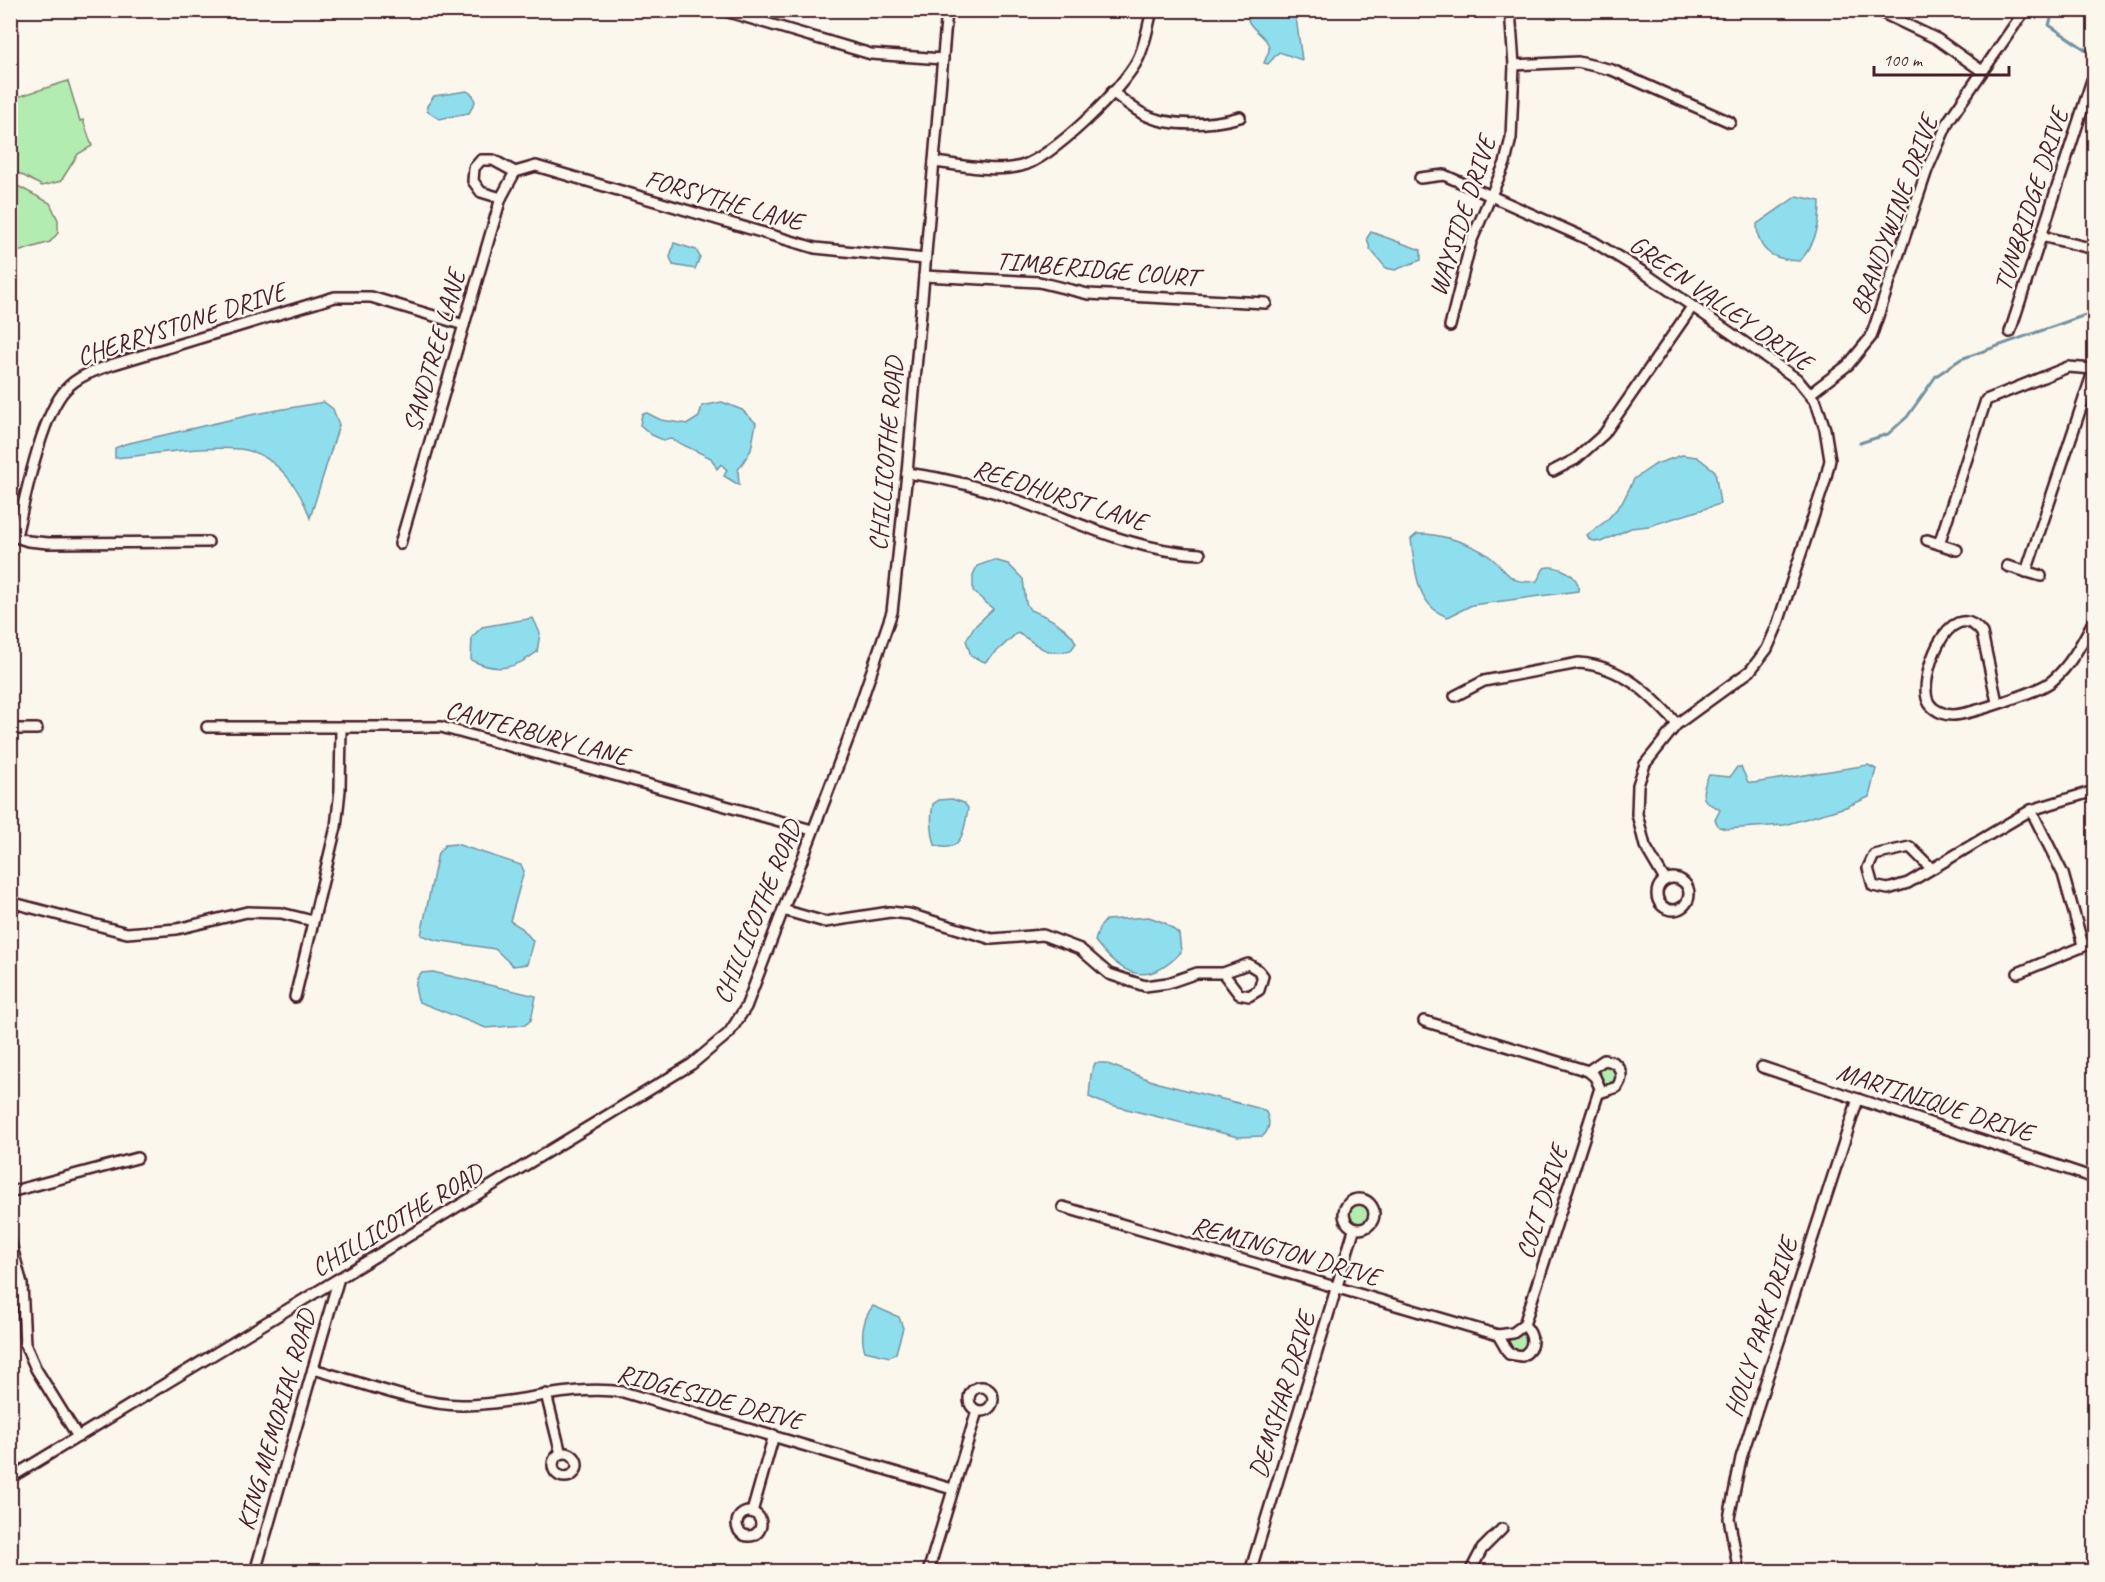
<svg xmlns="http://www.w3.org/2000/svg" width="2105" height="1582" font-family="Caveat,sans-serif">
<rect width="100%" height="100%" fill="#fbf7ec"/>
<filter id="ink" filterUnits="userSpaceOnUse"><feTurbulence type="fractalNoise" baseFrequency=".0167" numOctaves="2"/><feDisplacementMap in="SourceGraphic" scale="12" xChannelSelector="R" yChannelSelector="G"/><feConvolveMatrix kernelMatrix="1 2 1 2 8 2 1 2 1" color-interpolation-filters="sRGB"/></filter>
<g filter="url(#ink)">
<!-- green -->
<g fill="#b3ecb0" stroke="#7e866e" stroke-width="1.5">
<polygon points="68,81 80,121 83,120 92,146 78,154 61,181 42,186 11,169 11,99"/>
<polygon points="10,182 50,203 58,220 58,233 50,242 11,254"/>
<path d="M1604 1065 1614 1068 1616 1082 1608 1087C1603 1085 1597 1075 1597 1069Z"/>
<circle cx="1359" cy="1215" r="11"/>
<polygon points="1522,1333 1526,1333 1529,1341 1524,1351 1511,1350 1507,1344 1509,1340"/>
</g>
<!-- water -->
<g fill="#8fdeee" stroke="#7392a0" stroke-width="1.5">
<path d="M1253 11H1295L1302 60 1279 52 1268 64 1264 63C1265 59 1269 53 1269 49 1270 38 1251 30 1248 20Z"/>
<polygon points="467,91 473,95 475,102 469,113 439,119 427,111 427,106 434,96"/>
<path d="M1797 196 1820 201C1820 225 1816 243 1800 261 1775 260 1757 253 1757 224Z"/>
<polygon points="1371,232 1421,250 1421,260 1395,270 1386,268 1370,249 1367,238"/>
<polygon points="674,243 696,250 700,257 695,269 673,265 670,257"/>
<path d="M324 402 333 409 339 425 310 518C301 490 278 457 246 450 215 444 149 455 115 458V448L125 444 255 414Z"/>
<polygon points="722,402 742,410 756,423 751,450 738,470 739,485 724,476 727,470 721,464 717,469 711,458 671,439 663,440 652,435 640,425 642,414 647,413 661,420 688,424 699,417 702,406"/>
<polygon points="1682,455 1697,457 1715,471 1720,504 1649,526 1631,528 1601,542 1590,540 1587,535 1606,521 1622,503 1634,479 1656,464"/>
<path d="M1417 534C1439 533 1471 543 1489 556 1509 571 1507 585 1537 581L1544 568C1556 563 1582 576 1578 591L1472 605 1448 617C1416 606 1415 569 1411 539Z"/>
<path d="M994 560 1008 564 1023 579 1026 603 1030 610C1045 615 1070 628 1076 643L1071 650C1043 658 1039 643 1017 633L985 662 971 656 966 640 974 627 993 609 973 591V575L977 566Z"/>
<path d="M533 618 540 633 537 652C515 669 497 673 471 660L472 637 482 627Z"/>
<path d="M1868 765 1876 769 1869 797 1846 807 1784 825 1726 829 1719 827 1715 820 1720 810C1716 806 1712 806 1708 803 1699 797 1705 782 1709 775L1730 777 1737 767H1741L1748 782 1753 783Z"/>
<path d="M952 799 964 803 968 808C965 829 962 855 935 845 931 831 930 818 933 804L939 800Z"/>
<polygon points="456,844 521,865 524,871 510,921 522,928 533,941 527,964 513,966 495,949 436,940 421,935 438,853 445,845"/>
<path d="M1149 917 1165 923 1179 934 1181 952C1148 988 1122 976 1095 941L1099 928 1106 920Z"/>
<path d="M433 972 536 996 531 1020 525 1025 486 1028 419 1002C415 992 413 981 421 973Z"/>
<path d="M1095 1063H1105L1158 1083 1258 1108 1266 1112C1270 1120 1270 1129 1263 1136L1238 1137 1103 1103 1089 1097 1091 1074Z"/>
<path d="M873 1306 899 1317 903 1328 896 1353 890 1357 865 1351C860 1337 863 1318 873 1306Z"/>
</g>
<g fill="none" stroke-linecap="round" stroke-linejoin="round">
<!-- stream -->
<g stroke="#7392a0" stroke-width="3">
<polyline points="2054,10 2049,25 2092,54 2094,60"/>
<polyline points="1860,443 1888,434 1907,417 1936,376 1961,359 2094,312"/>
</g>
<!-- minor casing -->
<g stroke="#4a1f2b" stroke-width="14">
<g id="minor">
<polyline points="722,10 871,54 943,59"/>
<polyline points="1876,10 1937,39 1982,71"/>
<polyline points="1514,65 1578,62 1612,70 1730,122"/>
<path d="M1112 92C1122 99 1132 108 1143 114 1170 128 1212 125 1240 117"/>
<path d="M934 162C962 165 994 173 1021 166 1052 158 1124 88 1138 59 1145 45 1148 26 1152 10"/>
<polyline points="515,172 536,166 815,248 925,259"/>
<polyline points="1420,178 1444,175 1594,242 1643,272 1797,379 1816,402 1825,429 1830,460 1825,481 1777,626 1767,649 1750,671 1677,724 1645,764 1638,785 1637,814 1645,846 1665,880"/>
<polyline points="501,198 481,192 473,181 474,168 481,160 493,160 515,172"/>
<polyline points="2041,236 2094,249"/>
<polyline points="924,276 1039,282 1088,294 1266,303"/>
<polyline points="1450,326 1471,242 1505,163 1511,138 1514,65 1510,10"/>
<polyline points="2010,332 2092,80"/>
<polyline points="1811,393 1848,365 1871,337 1927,170 1949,120 2025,10"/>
<polyline points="1553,471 1576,459 1604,434 1692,307"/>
<path d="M907 473C945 478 985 488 1022 502 1081 524 1136 551 1200 554"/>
<polyline points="10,535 28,541 48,543 208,542"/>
<path d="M16 536C25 499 41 415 66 389 79 375 97 370 114 364L335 297H371L464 325"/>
<polyline points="1927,540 1957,550"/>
<polyline points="400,544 501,198 515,172"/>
<polyline points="1939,544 1986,400 2068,367 2094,369"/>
<polyline points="2007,566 2041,576"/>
<polyline points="2026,572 2094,369"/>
<path d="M1455 696 1484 681 1579 663C1622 666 1650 694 1677 724"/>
<path d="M1997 702 1982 633C1949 590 1916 683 1929 703 1933 710 1944 715 1952 715 1969 715 2040 691 2052 681 2071 665 2083 641 2094 620"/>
<polyline points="207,727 441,727 812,830"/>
<polyline points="10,729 37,729"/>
<polyline points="2031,810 2063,874 2083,945"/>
<polyline points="1931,868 1910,847 1874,855 1868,868 1873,886 1888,889 1908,883 2031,810 2094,791"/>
<circle cx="1673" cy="894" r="16"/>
<polyline points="10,902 127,933 177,929 247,912 281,913 313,921"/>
<polyline points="783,910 825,922 890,912 909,914 992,939 1043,935 1080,949 1109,974 1145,986 1168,983 1197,973 1223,973 1248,964 1258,970 1263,976 1259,990 1249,996 1239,994 1223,973"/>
<polyline points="2018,973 2094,942"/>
<polyline points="295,997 336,827 340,790 341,727"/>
<polyline points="1762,1067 2094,1178"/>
<path d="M1588 1071 1604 1060C1619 1061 1626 1074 1617 1087L1599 1093"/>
<polyline points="10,1192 137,1158"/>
<circle cx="1359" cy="1214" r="15"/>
<polyline points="1063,1207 1498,1335 1513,1333 1524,1325 1600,1088 1595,1077 1588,1071 1424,1021"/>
<polyline points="10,1240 22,1284 25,1344 36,1369 78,1437"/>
<path d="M1498 1335 1509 1354 1522 1356C1536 1348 1534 1335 1524 1325"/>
<path d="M313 1369C357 1381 420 1406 464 1405 518 1405 568 1384 623 1392L952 1489"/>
<circle cx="981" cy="1399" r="12"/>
<polyline points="546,1394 561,1454"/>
<circle cx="565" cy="1465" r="12"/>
<polyline points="10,1478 692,1064 729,1033 746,1007 850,734 892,612 907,473 947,10"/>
<circle cx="749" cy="1524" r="12"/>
<polyline points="752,1512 774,1435"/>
<polyline points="255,1572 338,1281"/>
<polyline points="928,1572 977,1411"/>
<polyline points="1250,1572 1354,1230"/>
<polyline points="1470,1572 1482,1549 1502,1529"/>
<polyline points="1739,1572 1729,1518 1741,1458 1858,1099"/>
</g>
</g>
<!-- minor -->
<use href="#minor" stroke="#fbf7ec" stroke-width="9"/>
</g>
</g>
<g text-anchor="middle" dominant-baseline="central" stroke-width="5" stroke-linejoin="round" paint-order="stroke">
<!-- street labels -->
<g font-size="26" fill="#4a1f2b" stroke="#fbf7ec">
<text transform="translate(724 200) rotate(16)">FORSYTHE LANE</text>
<text transform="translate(2031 200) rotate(-72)">TUNBRIDGE DRIVE</text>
<text transform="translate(1894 215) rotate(-70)">BRANDYWINE DRIVE</text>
<text transform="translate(1462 216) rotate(-72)">WAYSIDE DRIVE</text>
<text transform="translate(1097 269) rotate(5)">TIMBERIDGE COURT</text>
<text transform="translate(1721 303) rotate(35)">GREEN VALLEY DRIVE</text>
<text transform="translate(181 324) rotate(-18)">CHERRYSTONE DRIVE</text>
<text transform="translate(434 351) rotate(-74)">SANDTREE LANE</text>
<text transform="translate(886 454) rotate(-85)">CHILLICOTHE ROAD</text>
<text transform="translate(1060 495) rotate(18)">REEDHURST LANE</text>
<text transform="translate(537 733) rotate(15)">CANTERBURY LANE</text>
<text transform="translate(757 912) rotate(-68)">CHILLICOTHE ROAD</text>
<text transform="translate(1935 1102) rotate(18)">MARTINIQUE DRIVE</text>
<text transform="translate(1542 1202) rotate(-72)">COLT DRIVE</text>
<text transform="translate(397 1220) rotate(-31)">CHILLICOTHE ROAD</text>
<text transform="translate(1286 1251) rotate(16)">REMINGTON DRIVE</text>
<text transform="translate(1761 1327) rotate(-72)">HOLLY PARK DRIVE</text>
<text transform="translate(1282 1395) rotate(-73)">DEMSHAR DRIVE</text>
<text transform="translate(710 1397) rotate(15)">RIDGESIDE DRIVE</text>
<text transform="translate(276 1420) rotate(-74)">KING MEMORIAL ROAD</text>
</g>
</g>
<!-- margin -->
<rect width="2105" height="1582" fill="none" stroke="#fbf7ec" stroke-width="36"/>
<rect x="18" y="18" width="2069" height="1546" fill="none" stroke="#4a1f2b" stroke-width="2" filter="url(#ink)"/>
<!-- scale -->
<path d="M1874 66v9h135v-9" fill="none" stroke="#4a1f2b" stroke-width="3"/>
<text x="1883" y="66" font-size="18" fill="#4a1f2b" stroke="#fbf7ec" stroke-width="4.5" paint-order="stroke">100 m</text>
</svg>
